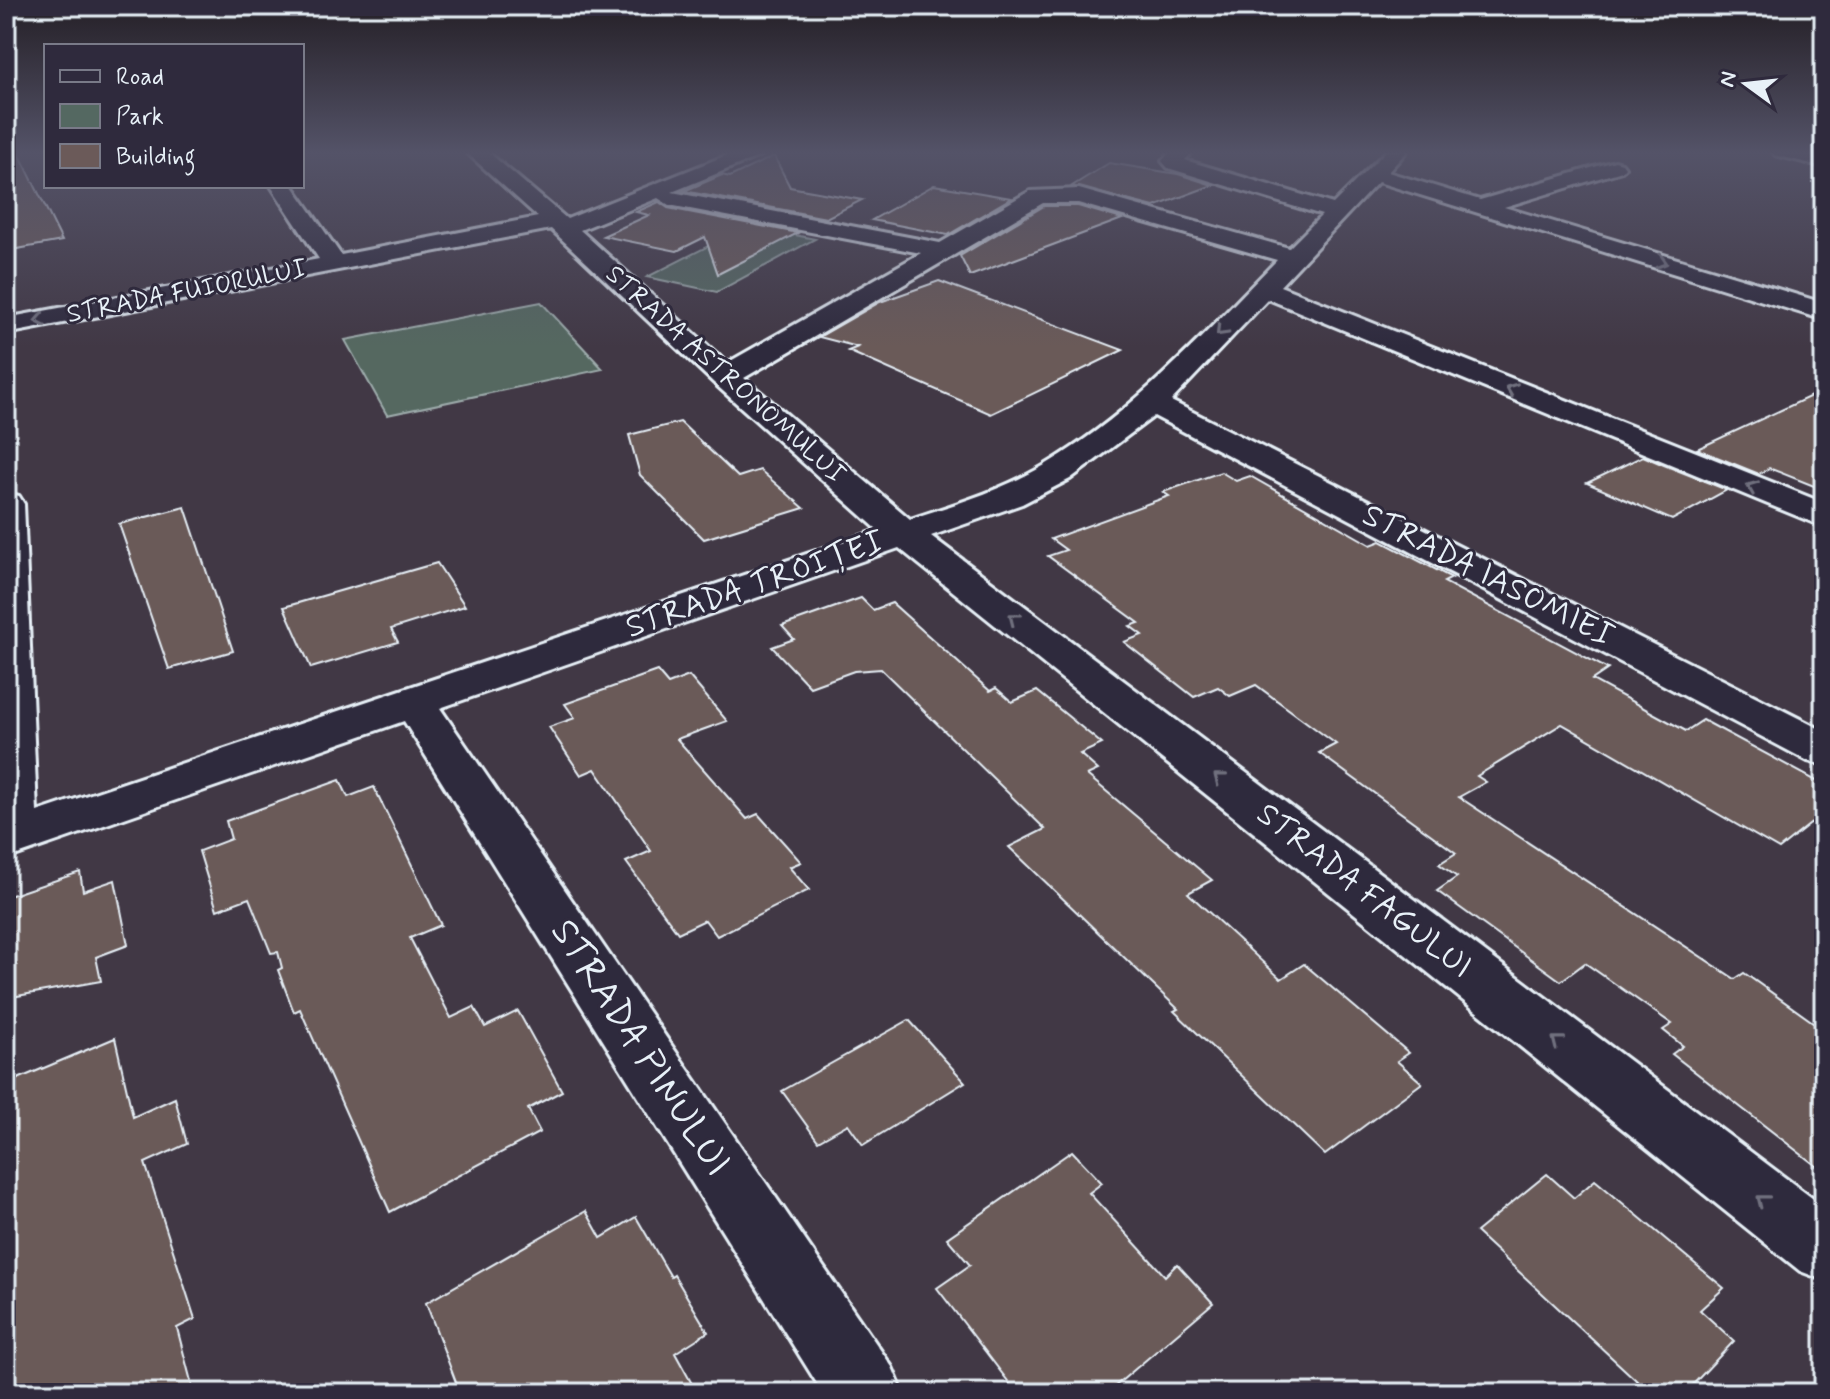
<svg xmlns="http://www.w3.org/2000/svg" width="1830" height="1399" font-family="Mynerve,sans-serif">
<rect width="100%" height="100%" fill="#413845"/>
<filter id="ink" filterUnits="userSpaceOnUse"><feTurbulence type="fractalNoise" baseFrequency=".0125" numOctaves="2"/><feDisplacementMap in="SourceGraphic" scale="16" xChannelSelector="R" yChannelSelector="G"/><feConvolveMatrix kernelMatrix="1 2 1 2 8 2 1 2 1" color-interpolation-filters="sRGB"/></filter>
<g filter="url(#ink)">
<!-- green -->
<g fill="#546861" stroke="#9eacac" stroke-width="2">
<polygon points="748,226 815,239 717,292 647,277"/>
<polygon points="541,302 603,369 387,415 345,340"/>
</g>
<!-- building -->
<g fill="#6b5a59" stroke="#e8f1f8" stroke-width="2">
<polygon points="6,151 18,151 62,241 6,251"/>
<polygon points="774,156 790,187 862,200 826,218 684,191 722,175 730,177"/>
<polygon points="1109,163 1178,174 1213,185 1154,207 1072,186"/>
<polygon points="934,185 1011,198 948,235 872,220"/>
<polygon points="659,202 668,208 798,233 718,274 705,237 677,251 603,236 649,215 636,212"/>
<polygon points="1044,206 1078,206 1122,219 970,276 960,256"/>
<polygon points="939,281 1123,350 991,414 848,351 858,347 819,337 880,302"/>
<polygon points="1824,390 1824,490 1769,468 1759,474 1697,449"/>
<polygon points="680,422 738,477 760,470 804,508 704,539 640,475 629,435"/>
<polygon points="1643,456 1664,465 1727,490 1672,520 1587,483"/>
<polygon points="1221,472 1236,481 1250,476 1371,545 1381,541 1452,578 1444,582 1608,669 1592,680 1686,731 1703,720 1824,785 1824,813 1779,849 1562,724 1477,776 1486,782 1459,797 1735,979 1744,973 1824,1030 1824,1172 1672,1054 1683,1046 1663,1030 1672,1024 1585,963 1561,981 1437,891 1457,877 1439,864 1456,853 1319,753 1336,744 1256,685 1230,696 1218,687 1194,697 1124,642 1142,635 1130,626 1139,623 1048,556 1066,550 1051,539 1169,496 1163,492"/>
<polygon points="185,507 233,651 169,669 119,524"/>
<polygon points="437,563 465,606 391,629 398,642 311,668 284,607"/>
<polygon points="861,598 873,610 892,603 990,691 996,688 1012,702 1037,691 1102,744 1080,754 1098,770 1087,775 1212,880 1188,893 1281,979 1304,964 1409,1053 1397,1061 1422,1083 1325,1155 1174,1011 1178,1009 1009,847 1045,829 881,669 854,671 810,687 772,647 794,639 782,626"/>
<polygon points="657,671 668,684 689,676 727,721 677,739 747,819 758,814 801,862 789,867 809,890 717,936 705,920 678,933 626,862 651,851 595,769 581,775 549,727 575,718 565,704"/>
<polygon points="340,780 348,797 374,787 441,925 410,938 451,1018 474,1007 485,1027 518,1011 562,1091 528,1109 540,1132 390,1212 300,1009 294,1012 278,970 282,968 278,952 271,953 249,898 217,910 199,851 231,839 226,821"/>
<polygon points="80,872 83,891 115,880 128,945 96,957 101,981 6,998 6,897"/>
<polygon points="909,1020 965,1082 863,1145 848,1124 818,1141 782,1091"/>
<polygon points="115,1038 133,1117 175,1098 187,1144 145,1163 195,1319 177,1328 194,1393 6,1393 6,1084"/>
<polygon points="1072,1151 1102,1183 1089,1193 1165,1276 1177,1264 1213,1303 1107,1393 1017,1393 937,1288 970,1265 947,1238"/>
<polygon points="1547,1174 1574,1198 1595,1180 1724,1288 1700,1310 1734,1341 1685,1393 1650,1393 1476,1232"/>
<polygon points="586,1211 601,1238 636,1217 671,1277 674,1275 708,1332 675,1353 697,1393 460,1393 426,1303"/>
</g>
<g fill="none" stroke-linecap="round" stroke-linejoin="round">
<!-- minor casing -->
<g stroke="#e8f1f8" stroke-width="6">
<g id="minor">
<path d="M465 151H487L567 219 737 151H765L762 155 672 192 940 243 1030 191 1079 189 1289 248 1322 215 1168 168 1162 161 1171 151H1193L1185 160 1333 204 1386 151H1407L1388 172 1480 200 1615 161 1622 163 1625 167 1622 171 1504 207 1824 303V320L1378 182 1280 286 1824 503V527L1268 299 1171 401 1824 731V765L1808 761 1154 416 1070 479 1022 504 931 536 1824 1207V1280L1800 1271 899 548 440 708 892 1367 903 1393H823L404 721 6 859V493L19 496 24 504 37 812 878 530 714 383 551 229 6 334V318L319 259 271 186H293L341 255 538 217ZM658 198 669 205 921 253 727 363 580 230ZM1043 203H1078L1277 260C1205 333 1135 412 1045 465 1003 490 956 504 910 519L744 378Z"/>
<polygon points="1772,151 1808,151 1824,155 1824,167 1775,155"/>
</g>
</g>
<!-- minor -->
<use href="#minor" fill="#2f2a3d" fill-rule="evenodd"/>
</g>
<!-- one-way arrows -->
<defs><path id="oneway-chevron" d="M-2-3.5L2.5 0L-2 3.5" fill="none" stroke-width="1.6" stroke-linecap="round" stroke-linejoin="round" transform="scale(2)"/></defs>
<g stroke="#70707e">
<use href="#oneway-chevron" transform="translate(1662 262) rotate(17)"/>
<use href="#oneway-chevron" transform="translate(40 320) rotate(169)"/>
<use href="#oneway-chevron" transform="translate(1221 331) rotate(134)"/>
<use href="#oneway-chevron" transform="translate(1511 389) rotate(-158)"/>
<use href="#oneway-chevron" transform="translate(1752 487) rotate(-158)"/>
<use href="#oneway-chevron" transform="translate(1014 618) rotate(-142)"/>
<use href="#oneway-chevron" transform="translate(1219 778) rotate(-142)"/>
<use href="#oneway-chevron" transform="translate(1557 1041) rotate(-142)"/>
<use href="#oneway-chevron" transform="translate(1762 1200) rotate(-142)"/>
</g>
</g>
<!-- sky -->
<linearGradient id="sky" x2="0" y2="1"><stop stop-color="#241f26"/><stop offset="0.44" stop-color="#545368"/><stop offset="1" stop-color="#545368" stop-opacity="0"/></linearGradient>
<rect width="1830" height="347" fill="url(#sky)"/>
<g text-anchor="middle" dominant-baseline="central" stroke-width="6" stroke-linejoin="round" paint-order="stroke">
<!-- far-street labels -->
<g font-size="26" fill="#e8f1f8" stroke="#2f2a3d">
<text transform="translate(187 292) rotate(-11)">STRADA FUIORULUI</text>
<text transform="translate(725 375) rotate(42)">STRADA ASTRONOMULUI</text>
</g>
<!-- street labels -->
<g font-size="32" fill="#e8f1f8" stroke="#2f2a3d">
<text transform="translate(1488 576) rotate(27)">STRADA IASOMIEI</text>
<text transform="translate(755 585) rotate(-19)">STRADA TROIȚEI</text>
<text transform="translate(1364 891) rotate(38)">STRADA FAGULUI</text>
</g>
<!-- near-street labels -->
<g font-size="38" fill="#e8f1f8" stroke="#2f2a3d">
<text transform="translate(640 1048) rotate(57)">STRADA PINULUI</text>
</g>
</g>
<!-- margin -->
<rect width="1830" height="1399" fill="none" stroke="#2f2a3d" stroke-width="32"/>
<rect x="16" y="16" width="1798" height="1367" fill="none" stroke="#e8f1f8" stroke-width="3" filter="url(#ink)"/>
<!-- legend -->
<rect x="44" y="44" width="260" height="144" fill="#2f2a3d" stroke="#797a88" stroke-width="2"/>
<rect x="60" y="70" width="40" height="12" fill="#2f2a3d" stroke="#797a88" stroke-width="2"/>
<text x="116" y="84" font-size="24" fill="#e8f1f8">Road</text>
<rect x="60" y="104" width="40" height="24" fill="#546861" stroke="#797a88" stroke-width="2"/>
<text x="116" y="124" font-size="24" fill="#e8f1f8">Park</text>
<rect x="60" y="144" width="40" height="24" fill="#6b5a59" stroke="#797a88" stroke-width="2"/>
<text x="116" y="164" font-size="24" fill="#e8f1f8">Building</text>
<!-- north arrow -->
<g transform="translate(1746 84) rotate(285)" stroke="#2f2a3d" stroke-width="6" paint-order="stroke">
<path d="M0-6L14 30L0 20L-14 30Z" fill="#e8f1f8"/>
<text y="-12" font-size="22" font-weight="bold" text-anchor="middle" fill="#e8f1f8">N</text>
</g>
</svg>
